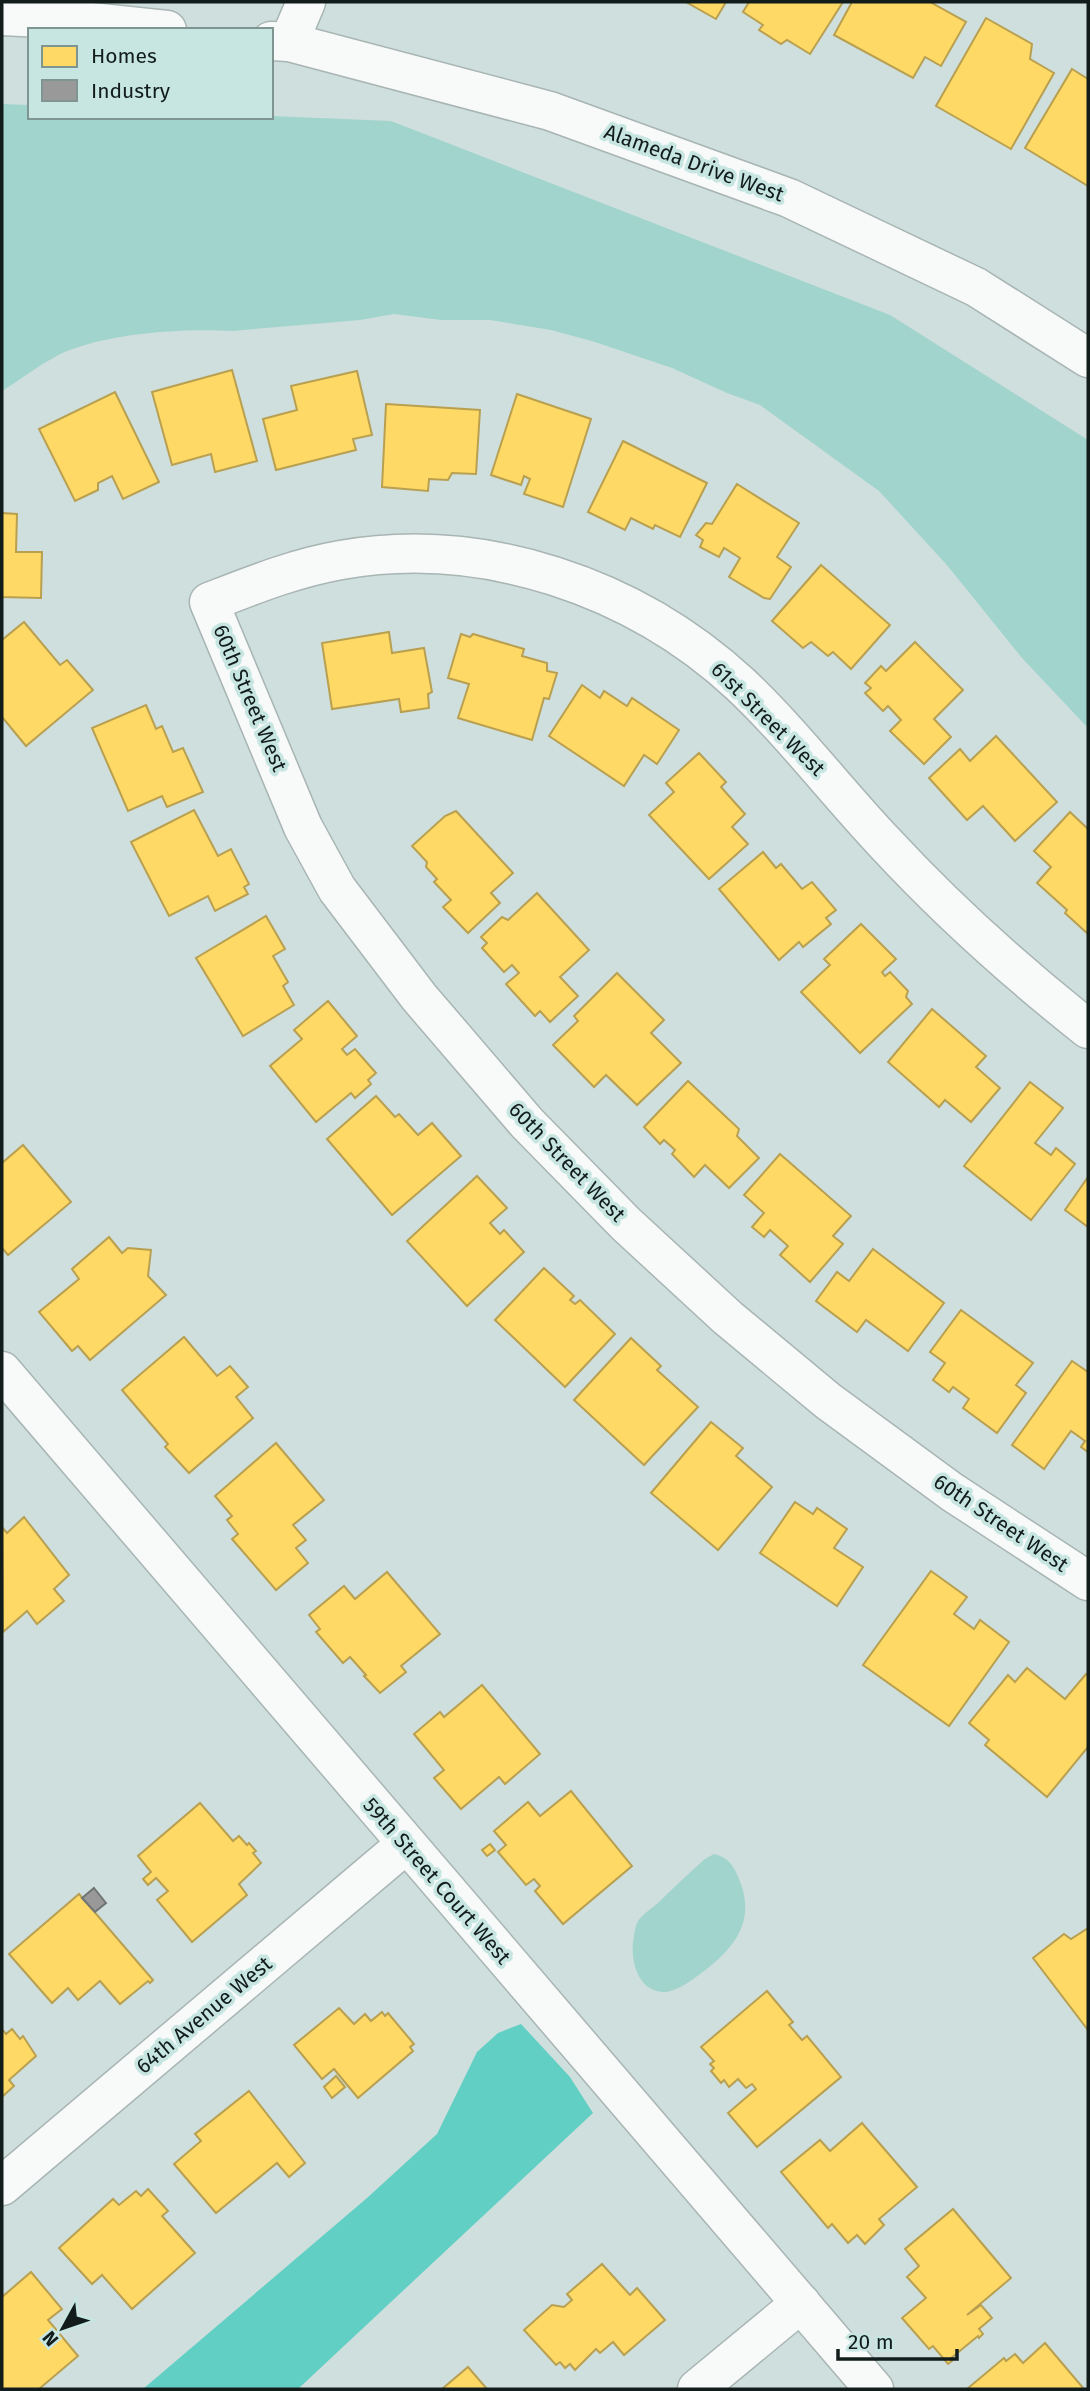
<svg xmlns="http://www.w3.org/2000/svg" width="1090" height="2391" font-family="'Fira Sans',sans-serif">
<rect width="100%" height="100%" fill="#cfdfdd"/>
<!-- green -->
<g fill="#a1d4cd">
<path d="M2 104 30 105V117L271 116 391 121 890 315 1088 440V728L1022 658 946 564 879 491 760 405 727 393 672 368 595 342 551 330 490 320H441L394 314 360 320 232 331C183 328 112 333 67 351 44 361 23 378 2 391Z"/>
<path d="M714 1854C728 1857 734 1866 739 1879 758 1924 731 1952 696 1977 688 1983 673 1993 662 1992 638 1990 631 1962 633 1942 634 1936 635 1926 638 1921 643 1914 652 1908 658 1903 673 1888 689 1873 705 1859Z"/>
</g>
<!-- forest -->
<polygon fill="#62cfc5" points="521,2024 570,2077 593,2113 298,2389 143,2389 367,2198 437,2134 477,2052 498,2033"/>
<!-- homes -->
<g fill="#ffd966" stroke="#b8a050" stroke-width="2">
<polygon points="686,2 726,2 716,19"/>
<polygon points="749,2 843,2 810,54 787,40 781,44 759,30 763,25 743,12"/>
<polygon points="852,2 930,2 966,22 941,66 925,57 913,78 834,35"/>
<polygon points="986,18 1032,44 1030,59 1054,73 1011,149 936,106"/>
<polygon points="1072,69 1088,79 1088,186 1025,148"/>
<polygon points="232,370 257,461 215,472 211,454 172,465 152,392"/>
<polygon points="357,371 372,435 353,439 356,450 276,470 263,419 297,410 291,386"/>
<polygon points="115,392 159,482 123,499 112,476 98,483 98,490 75,501 39,429"/>
<polygon points="517,394 591,419 563,507 524,494 530,479 524,476 521,485 491,475"/>
<polygon points="386,404 480,410 476,474 452,473 448,480 429,479 428,491 382,487"/>
<polygon points="623,441 707,483 680,537 655,525 653,529 631,518 625,530 588,512"/>
<polygon points="737,484 799,523 777,557 791,567 770,599 764,598 729,577 740,558 724,548 719,557 700,547 703,540 696,535 706,523 712,524"/>
<polygon points="2,513 17,514 16,552 42,552 41,598 2,597"/>
<polygon points="821,565 890,625 851,669 833,652 828,656 811,642 803,648 772,621"/>
<polygon points="24,622 60,665 67,660 93,690 26,746 2,717 2,640"/>
<polygon points="389,632 392,653 424,648 432,692 428,694 429,708 401,712 399,699 332,709 322,643"/>
<polygon points="461,634 470,637 473,634 524,649 522,656 547,663 547,671 557,673 549,699 544,698 532,740 458,718 469,684 448,678"/>
<polygon points="915,642 963,690 934,719 951,737 924,764 890,731 901,720 888,706 883,711 865,693 871,688 865,683 881,666 886,671"/>
<polygon points="582,685 600,698 604,691 627,706 632,698 679,730 657,764 644,755 624,786 549,736"/>
<polygon points="146,705 156,729 162,726 173,752 183,748 203,792 167,807 162,796 128,811 92,728"/>
<polygon points="996,736 1057,802 1015,841 983,806 967,820 929,778 960,749 970,761"/>
<polygon points="699,753 726,782 721,787 745,814 732,827 748,844 709,879 649,815 674,792 666,783"/>
<polygon points="194,810 218,856 231,849 249,884 244,887 248,894 215,911 208,896 169,916 131,842"/>
<polygon points="456,811 513,873 491,893 500,903 468,933 443,907 451,900 434,882 437,879 426,867 427,862 412,846 445,816"/>
<polygon points="1070,812 1088,829 1088,934 1065,913 1067,910 1037,883 1051,867 1034,851"/>
<polygon points="763,852 776,868 781,864 802,889 812,882 836,910 826,918 831,924 803,947 799,942 779,960 719,889"/>
<polygon points="537,893 589,950 560,977 578,996 550,1022 540,1011 535,1016 506,984 519,973 512,965 504,972 482,948 487,943 481,937 502,917 508,920"/>
<polygon points="266,916 285,949 273,956 288,982 283,986 294,1005 243,1036 196,958"/>
<polygon points="861,924 896,959 882,972 885,976 890,972 908,991 906,997 912,1004 860,1053 801,992 830,965 824,959"/>
<polygon points="617,973 664,1020 651,1033 681,1063 637,1105 606,1075 594,1087 553,1045 578,1021 574,1016"/>
<polygon points="328,1001 357,1036 342,1049 347,1055 355,1049 376,1073 368,1080 371,1084 355,1098 351,1093 316,1122 270,1066 302,1039 294,1030"/>
<polygon points="932,1009 986,1056 976,1067 1000,1088 971,1122 945,1100 939,1107 888,1062"/>
<polygon points="688,1081 739,1129 737,1136 759,1158 729,1188 705,1165 694,1177 672,1154 675,1150 664,1140 660,1144 644,1127"/>
<polygon points="1030,1082 1063,1108 1035,1143 1051,1155 1056,1148 1075,1164 1031,1220 964,1166"/>
<polygon points="376,1096 395,1117 399,1114 418,1135 432,1123 461,1156 392,1215 327,1139"/>
<polygon points="23,1145 71,1202 8,1255 2,1248 2,1163"/>
<polygon points="780,1154 851,1216 833,1236 843,1244 810,1282 780,1255 788,1246 770,1230 764,1237 752,1227 764,1213 744,1195"/>
<polygon points="477,1176 507,1208 490,1223 500,1234 504,1230 524,1252 467,1306 407,1241"/>
<polygon points="1088,1177 1088,1227 1065,1210"/>
<polygon points="109,1237 122,1253 128,1248 151,1250 148,1276 166,1295 90,1360 78,1346 72,1351 39,1312 79,1279 72,1269"/>
<polygon points="873,1249 944,1303 908,1351 866,1320 857,1332 816,1301 837,1272 849,1281"/>
<polygon points="544,1268 574,1296 570,1300 575,1304 580,1300 615,1334 565,1387 495,1320"/>
<polygon points="961,1310 1033,1363 1016,1385 1026,1393 997,1433 963,1408 969,1399 953,1387 949,1392 933,1380 945,1363 930,1352"/>
<polygon points="184,1337 217,1376 230,1366 248,1387 236,1397 253,1418 189,1473 165,1447 168,1444 122,1390"/>
<polygon points="631,1338 661,1366 657,1370 698,1407 644,1465 574,1400"/>
<polygon points="1072,1361 1088,1372 1088,1452 1081,1447 1085,1441 1071,1431 1044,1469 1012,1445"/>
<polygon points="711,1422 743,1448 736,1456 772,1487 718,1550 651,1493"/>
<polygon points="276,1443 324,1500 293,1525 306,1540 296,1548 308,1563 276,1590 232,1539 238,1534 227,1520 232,1516 215,1496"/>
<polygon points="795,1502 813,1514 817,1508 847,1529 834,1548 863,1567 837,1606 760,1553"/>
<polygon points="24,1517 69,1575 54,1589 64,1601 37,1624 27,1611 3,1632 2,1527 7,1533"/>
<polygon points="931,1571 967,1597 954,1614 974,1629 980,1620 1009,1642 949,1726 863,1665"/>
<polygon points="387,1572 440,1634 401,1666 406,1672 380,1693 364,1676 366,1675 350,1657 343,1663 316,1632 320,1629 309,1615 344,1586 355,1599"/>
<polygon points="1027,1668 1065,1699 1086,1674 1088,1676 1088,1747 1047,1797 985,1745 989,1740 969,1723 1008,1675 1015,1682"/>
<polygon points="482,1685 540,1754 505,1784 499,1777 461,1809 434,1778 444,1770 414,1734 440,1712 444,1717"/>
<polygon points="571,1791 632,1866 563,1924 535,1891 540,1886 534,1879 526,1885 498,1852 506,1845 494,1831 528,1802 540,1816"/>
<polygon points="200,1803 233,1841 239,1836 247,1845 249,1843 256,1851 253,1853 261,1863 239,1884 247,1895 192,1942 157,1900 168,1891 156,1878 148,1885 143,1879 151,1872 138,1856"/>
<polygon points="490,1844 495,1850 487,1856 482,1850"/>
<polygon points="79,1894 153,1980 150,1983 148,1981 120,2004 100,1981 78,2000 68,1988 52,2003 9,1954"/>
<polygon points="1088,1928 1088,2030 1033,1958 1064,1934 1071,1939"/>
<polygon points="767,1991 793,2022 789,2025 802,2040 807,2036 841,2077 757,2147 728,2113 756,2089 752,2084 746,2088 738,2079 729,2087 724,2080 721,2083 711,2071 714,2068 710,2064 714,2061 701,2047"/>
<polygon points="339,2008 354,2024 365,2014 371,2021 382,2012 385,2016 388,2013 414,2044 410,2047 413,2051 358,2098 334,2069 322,2079 294,2045"/>
<polygon points="2,2029 6,2034 12,2029 20,2039 23,2036 36,2056 9,2080 14,2086 2,2097"/>
<polygon points="336,2076 345,2087 332,2098 324,2087"/>
<polygon points="249,2091 305,2163 289,2177 277,2163 216,2213 174,2164 201,2141 195,2134"/>
<polygon points="862,2123 917,2187 879,2219 884,2225 865,2244 857,2235 848,2243 832,2224 828,2228 781,2172 820,2140 830,2151"/>
<polygon points="148,2189 168,2211 162,2216 195,2253 132,2309 102,2275 92,2284 59,2248 113,2199 119,2205 136,2191 141,2196"/>
<polygon points="953,2209 1011,2278 967,2315 981,2305 992,2318 979,2329 983,2334 979,2338 978,2336 950,2359 952,2361 948,2364 933,2346 929,2349 902,2318 926,2298 907,2277 919,2266 905,2249"/>
<polygon points="602,2264 630,2295 637,2288 665,2320 624,2355 613,2342 600,2353 596,2349 575,2370 570,2364 565,2368 560,2362 556,2365 524,2330 552,2305 564,2307 572,2300 567,2294"/>
<polygon points="31,2272 62,2309 48,2320 78,2356 39,2389 2,2389 2,2297"/>
<polygon points="1045,2343 1084,2389 967,2389 1004,2358 1006,2361 1015,2354 1023,2363"/>
<polygon points="468,2367 487,2389 442,2389"/>
</g>
<!-- industry -->
<polygon fill="#999" stroke="#707473" stroke-width="2" points="94,1888 106,1903 95,1912 82,1898"/>
<g fill="none" stroke-linecap="round" stroke-linejoin="round">
<!-- minor casing -->
<g stroke="#a8b5b3" stroke-width="41">
<g id="minor">
<polyline points="2,16 62,19 167,30"/>
<polyline points="271,41 289,42 550,111 789,198 976,287 1088,358"/>
<polyline points="289,42 306,2"/>
<path d="M1088 1029C1016 972 946 909 884 842 835 790 792 733 740 684 635 587 484 535 341 560 295 568 253 585 209 602L303 827 337 889 419 997 527 1123 626 1224 728 1318 828 1401 952 1492 1088 1581"/>
<polyline points="2,1371 874,2389"/>
<polyline points="2,2186 405,1845"/>
<polyline points="697,2389 801,2303"/>
</g>
</g>
<!-- minor -->
<use href="#minor" stroke="#f8fafa" stroke-width="38"/>
</g>
<g text-anchor="middle" dominant-baseline="central" stroke-width="7" stroke-linejoin="round" paint-order="stroke">
<!-- street labels -->
<g font-size="21" fill="#111c1b" stroke="#c8e6e1">
<text transform="translate(694 163) rotate(20)">Alameda Drive West</text>
<text transform="translate(250 698) rotate(67)">60th Street West</text>
<text transform="translate(768 719) rotate(45)">61st Street West</text>
<text transform="translate(567 1162) rotate(46)">60th Street West</text>
<text transform="translate(1001 1523) rotate(34)">60th Street West</text>
<text transform="translate(437 1881) rotate(49)">59th Street Court West</text>
<text transform="translate(204 2015) rotate(-40)">64th Avenue West</text>
</g>
</g>
<!-- border -->
<rect width="1090" height="2391" fill="none" stroke="#111c1b" stroke-width="7"/>
<!-- legend -->
<rect x="28" y="28" width="245" height="91" fill="#c8e6e1" stroke="#7f9592" stroke-width="2"/>
<rect x="42" y="46" width="35" height="21" fill="#ffd966" stroke="#7f9592" stroke-width="2"/>
<text x="91" y="63" font-size="21" fill="#111c1b">Homes</text>
<rect x="42" y="80" width="35" height="21" fill="#999999" stroke="#7f9592" stroke-width="2"/>
<text x="91" y="98" font-size="21" fill="#111c1b">Industry</text>
<!-- north arrow -->
<g transform="translate(63 2328) rotate(230)" stroke="#c8e6e1" stroke-width="5" paint-order="stroke">
<path d="M0-5L12 26L0 18L-12 26Z" fill="#111c1b"/>
<text y="-10" font-size="19" font-weight="bold" text-anchor="middle" fill="#111c1b">N</text>
</g>
<!-- scale -->
<path d="M838 2349v10h119v-10" fill="none" stroke="#111c1b" stroke-width="3.5"/>
<text x="848" y="2349" font-size="21" fill="#111c1b" stroke="#c8e6e1" stroke-width="5" paint-order="stroke">20 m</text>
</svg>
